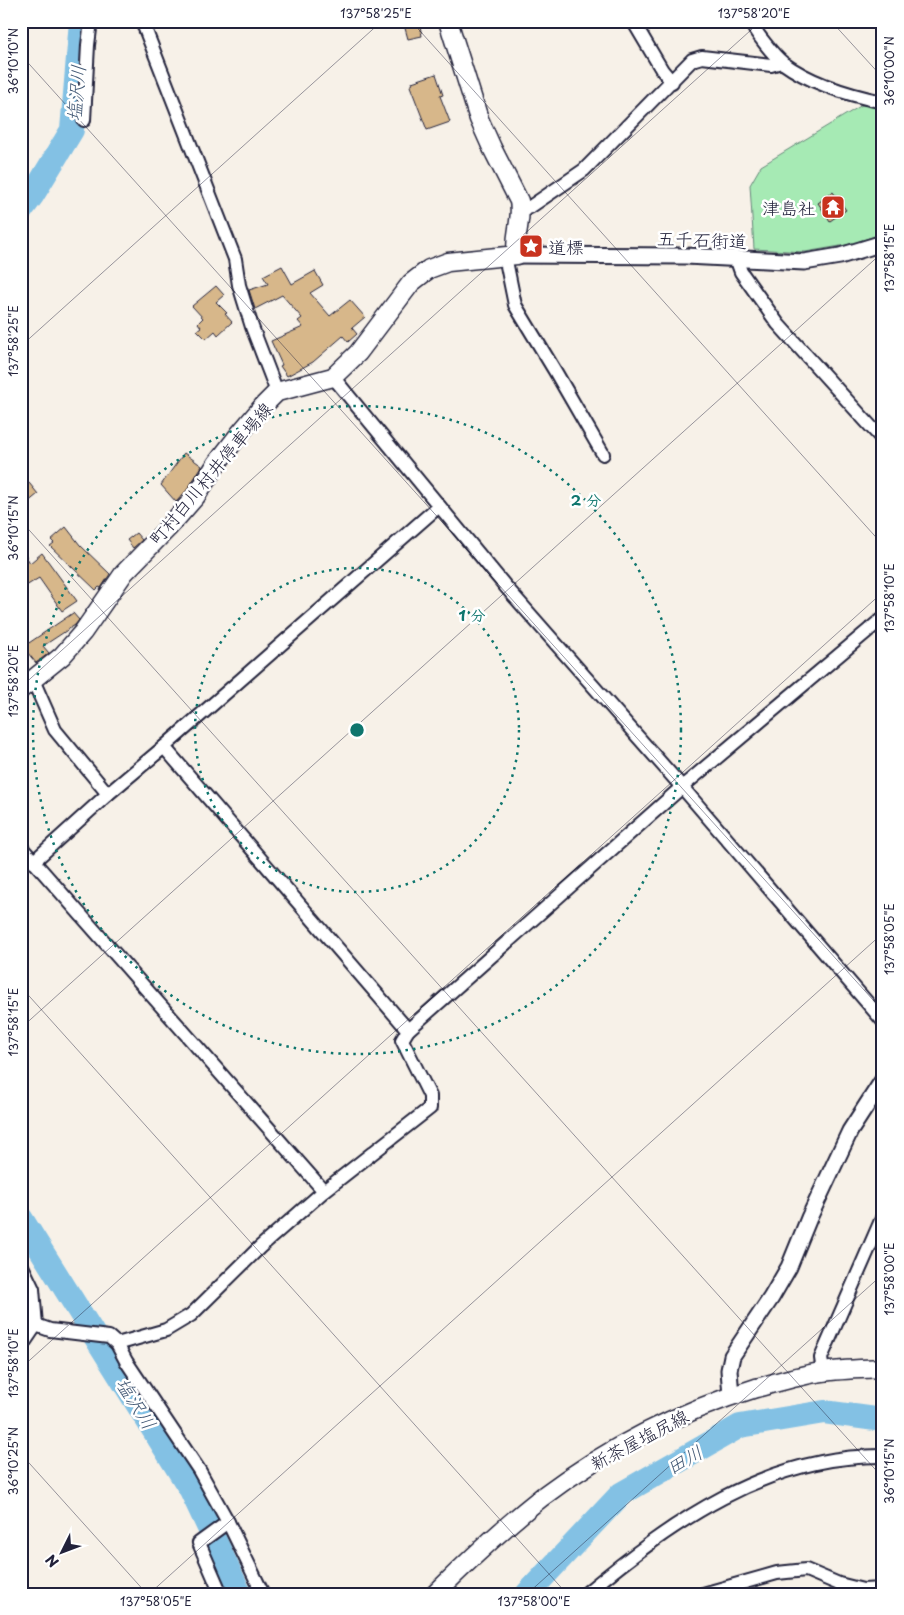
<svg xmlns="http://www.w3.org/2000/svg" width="904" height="1615" font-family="'Playpen Sans','Klee One',sans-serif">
<rect width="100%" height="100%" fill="#f7f1e8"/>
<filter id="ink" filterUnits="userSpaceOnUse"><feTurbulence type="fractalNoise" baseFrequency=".02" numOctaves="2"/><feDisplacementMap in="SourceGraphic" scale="10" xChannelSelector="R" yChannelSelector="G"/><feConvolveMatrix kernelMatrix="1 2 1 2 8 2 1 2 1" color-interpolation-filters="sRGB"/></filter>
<g filter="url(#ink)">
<!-- green -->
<polygon fill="#a6eab4" stroke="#648678" points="862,105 883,107 883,233 852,244 805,252 754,249 750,185 761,166"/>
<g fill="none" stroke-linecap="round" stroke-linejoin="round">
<!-- river -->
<g stroke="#83c1e4" stroke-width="24">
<polyline points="21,211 32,196 72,130 81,21"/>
<polyline points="21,1218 191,1490 240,1594"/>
<polyline points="527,1594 621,1494 740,1426 824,1412 883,1420"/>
</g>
</g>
<!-- building -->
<g fill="#d7b78a" stroke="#22223b">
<polygon points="403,21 419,21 422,36 408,39"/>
<polygon points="436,74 443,95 440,96 450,122 427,130 410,86 413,84 412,82"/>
<polygon points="833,192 846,210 830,221 818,203"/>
<polygon points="282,266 292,284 315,271 323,285 310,293 330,316 350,300 365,317 352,328 357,334 348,342 343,336 313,362 287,376 280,366 282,365 271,341 303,327 298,321 302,318 282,295 255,309 249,290 268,284 263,276"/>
<polygon points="216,286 224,295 216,302 227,313 225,314 232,322 218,335 215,331 206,339 197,330 201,327 198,323 203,318 192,306"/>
<polygon points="184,453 202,466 187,490 176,502 161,485"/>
<polygon points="21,473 38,494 21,508"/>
<polygon points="66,527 80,545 110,574 101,588 99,587 96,590 50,546 54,543 51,540"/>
<polygon points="136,533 142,540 133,548 127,540"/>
<polygon points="21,547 30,563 42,553 77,601 62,611 39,578 21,589"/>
<polygon points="73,613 79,620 75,625 43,646 49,653 36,663 23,647"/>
</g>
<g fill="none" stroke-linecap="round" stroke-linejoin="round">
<!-- minor casing -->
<g stroke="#22223b" stroke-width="16">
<g id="minor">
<polyline points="142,21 235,259 239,285 252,327 277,392"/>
<polyline points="633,21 662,70 672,82"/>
<path d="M750 21C755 32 774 56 783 63 812 84 849 95 883 102"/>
<polyline points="84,120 88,45 91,21"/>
<polyline points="521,210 530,207 584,170 692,60 702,57 771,65 781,62"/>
<polyline points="505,256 515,305 555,371 603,454"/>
<polyline points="736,258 741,272 778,324 883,440"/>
<polyline points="333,377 506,587 682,787 883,1021"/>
<polyline points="33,680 55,730 108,794"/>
<polyline points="164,747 408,1030"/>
<polyline points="21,847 324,1191"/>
<polyline points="33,862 108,794 164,747 439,506"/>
<polyline points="21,1264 33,1289 36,1325 21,1347"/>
<polyline points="36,1325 50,1330 109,1337 117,1344 126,1361 199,1470 228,1522 263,1594"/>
<polyline points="117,1344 166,1330 191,1315 260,1247 324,1191 430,1108 430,1096 402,1040 408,1030 682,787 883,618"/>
<polyline points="823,1372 821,1358 883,1216"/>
<polyline points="221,1594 199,1543 228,1522"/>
<path d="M585 1594C672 1522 766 1455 883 1456"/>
<polyline points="703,1594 777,1573 806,1570 839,1584 863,1590 883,1589"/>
</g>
</g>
<!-- tertiary casing -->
<g stroke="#22223b" stroke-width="19">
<g id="tertiary">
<polyline points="517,255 686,256 804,262 840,256 883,243"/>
<polyline points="731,1396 729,1370 732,1356 771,1298 789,1267 809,1218 850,1131 883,1080"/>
</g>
</g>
<!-- secondary casing -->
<g stroke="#22223b" stroke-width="21">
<g id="secondary">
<path d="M21 689 62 656 83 632 124 573 168 528 196 496 217 463 241 432 263 406 277 392 333 377 358 353 411 283 429 269 448 262 517 255C513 236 523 220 519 201L492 148 479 119 448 21"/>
<path d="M435 1594C469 1560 504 1527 542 1497 607 1448 678 1412 756 1388 778 1382 800 1375 822 1372 842 1369 863 1369 883 1368"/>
</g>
</g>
<!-- minor -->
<use href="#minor" stroke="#fff" stroke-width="12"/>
<!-- tertiary -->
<use href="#tertiary" stroke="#fff" stroke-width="15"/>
<!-- secondary -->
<use href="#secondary" stroke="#fff" stroke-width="18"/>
</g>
</g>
<!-- ticks -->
<path fill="none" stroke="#22223b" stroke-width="1" stroke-opacity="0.45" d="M411 21 883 545M831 21 883 78M21 55 883 1011M21 346 382 21M21 521 883 1478M21 687 761 21M21 987 567 1594M21 1028 883 252M21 1368 883 592M21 1454 147 1594M149 1594 883 933M527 1594 883 1274"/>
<!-- distance rings -->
<g fill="none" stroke="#0f766e" stroke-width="2.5" stroke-dasharray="2.5 5">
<circle cx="357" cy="730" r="162"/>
<circle cx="357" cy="730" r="324"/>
</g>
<!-- icons -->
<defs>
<g id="temple-square" transform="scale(1.25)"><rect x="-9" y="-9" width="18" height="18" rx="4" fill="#c8321e" stroke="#fff"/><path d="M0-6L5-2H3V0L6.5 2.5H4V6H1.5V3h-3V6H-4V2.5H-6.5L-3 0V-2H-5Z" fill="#fff"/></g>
<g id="sight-square" transform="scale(1.25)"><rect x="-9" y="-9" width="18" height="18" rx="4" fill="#c8321e" stroke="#fff"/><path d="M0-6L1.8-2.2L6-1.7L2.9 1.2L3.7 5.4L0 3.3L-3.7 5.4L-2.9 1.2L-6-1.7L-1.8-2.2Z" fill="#fff"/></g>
</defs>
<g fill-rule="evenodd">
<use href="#temple-square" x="833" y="207"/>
<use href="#sight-square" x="531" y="246"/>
</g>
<g text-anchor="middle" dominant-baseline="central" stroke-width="5" stroke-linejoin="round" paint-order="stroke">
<!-- poi labels -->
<g font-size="18" fill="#22223b" stroke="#fff" text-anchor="end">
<text x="816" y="207">津島社</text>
<text x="548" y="246" text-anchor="start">道標</text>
</g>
<!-- street labels -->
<g font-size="18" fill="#22223b" stroke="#fff">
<text transform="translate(702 239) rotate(2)">五千石街道</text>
<text transform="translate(210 473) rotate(-50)">町村白川村井停車場線</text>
<text transform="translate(639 1439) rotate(-28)">新茶屋塩尻線</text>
</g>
<!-- water labels -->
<g font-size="19" font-style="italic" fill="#445a76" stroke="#fff">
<text transform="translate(75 93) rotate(-85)">塩沢川</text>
<text transform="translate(137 1403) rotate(58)">塩沢川</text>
<text transform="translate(684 1459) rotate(-30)">田川</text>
</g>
</g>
<circle cx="357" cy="730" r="8" fill="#0f766e" stroke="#fff" stroke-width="2.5"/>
<g font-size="15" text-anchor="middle" font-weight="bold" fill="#0f766e" stroke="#fff" stroke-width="5" stroke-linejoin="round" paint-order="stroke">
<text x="586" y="506">2 分</text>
<text x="472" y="621">1 分</text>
</g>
<!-- margin -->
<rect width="904" height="1615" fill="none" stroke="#fff" stroke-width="55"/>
<!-- north arrow -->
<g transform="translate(62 1552) rotate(228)" stroke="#ffffff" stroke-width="4" paint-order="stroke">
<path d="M0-4L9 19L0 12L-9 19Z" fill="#22223b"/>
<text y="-8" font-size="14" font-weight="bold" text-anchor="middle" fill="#22223b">N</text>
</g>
<rect x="28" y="28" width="848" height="1560" fill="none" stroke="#22223b" stroke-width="2"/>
<g font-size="12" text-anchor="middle" fill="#22223b">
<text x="376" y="18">137°58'25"E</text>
<text x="754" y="18">137°58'20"E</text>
<text transform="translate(14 61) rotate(-90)" y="4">36°10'10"N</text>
<text transform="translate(890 71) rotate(-90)" y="4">36°10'00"N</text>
<text transform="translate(890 258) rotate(-90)" y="4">137°58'15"E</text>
<text transform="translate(14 341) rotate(-90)" y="4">137°58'25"E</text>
<text transform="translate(14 528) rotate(-90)" y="4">36°10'15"N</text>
<text transform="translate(890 598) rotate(-90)" y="4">137°58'10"E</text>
<text transform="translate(14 681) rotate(-90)" y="4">137°58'20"E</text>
<text transform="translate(890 939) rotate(-90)" y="4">137°58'05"E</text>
<text transform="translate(14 1022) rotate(-90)" y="4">137°58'15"E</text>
<text transform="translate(890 1279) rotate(-90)" y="4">137°58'00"E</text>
<text transform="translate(14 1363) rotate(-90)" y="4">137°58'10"E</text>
<text transform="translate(14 1461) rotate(-90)" y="4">36°10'25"N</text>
<text transform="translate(890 1471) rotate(-90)" y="4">36°10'15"N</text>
<text x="156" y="1606">137°58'05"E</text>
<text x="534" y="1606">137°58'00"E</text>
</g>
</svg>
